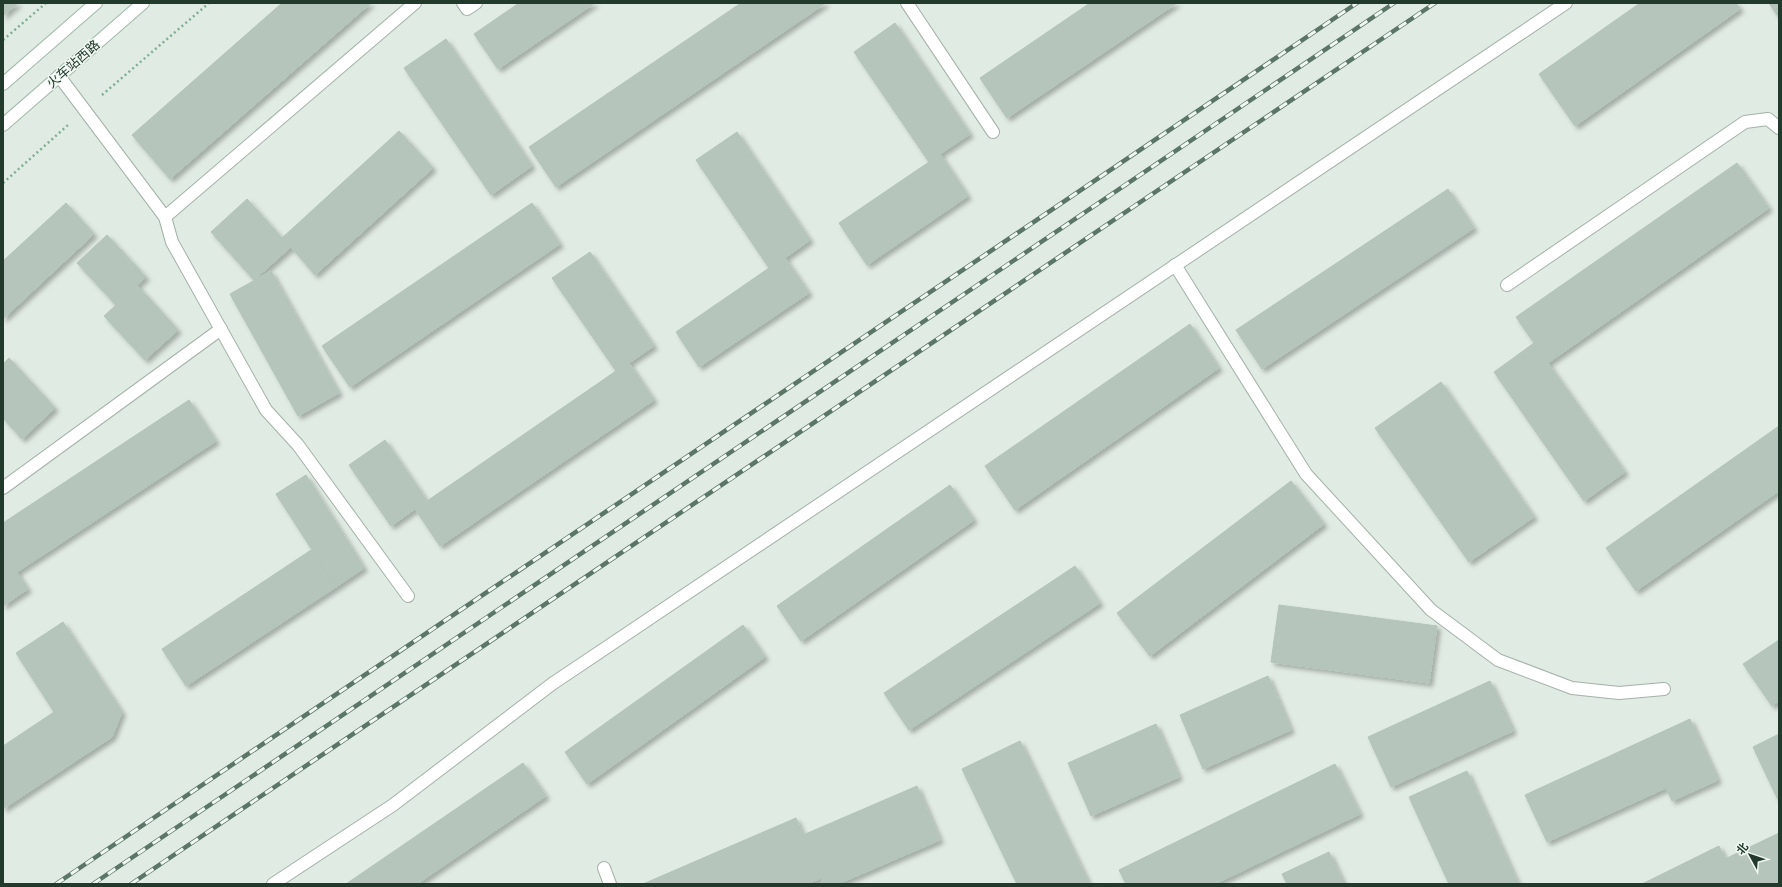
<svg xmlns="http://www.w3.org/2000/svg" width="1782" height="887" font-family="'IBM Plex Sans','Noto Sans SC',sans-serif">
<defs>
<filter id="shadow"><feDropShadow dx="3.5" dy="3.5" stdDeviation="2" flood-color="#0004"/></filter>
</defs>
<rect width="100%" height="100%" fill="#e0ebe3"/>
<!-- building -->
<g fill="#b5c5bb" stroke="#b2c4b8" filter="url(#shadow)">
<polygon points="3,3 18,3 3,16"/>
<polygon points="282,3 371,3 170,179 132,135"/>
<polygon points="519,3 595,3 498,69 474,34"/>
<polygon points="741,3 826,3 556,187 529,147"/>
<polygon points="1090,3 1177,3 1007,118 980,78"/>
<polygon points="1640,3 1736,3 1740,9 1575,126 1539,74"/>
<polygon points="1769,3 1779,3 1779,18"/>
<polygon points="895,23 970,134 940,154 968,196 867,265 839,223 929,162 854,52"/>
<polygon points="446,39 532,166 491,195 404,68"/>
<polygon points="399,131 433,168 315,275 291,247 254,280 211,232 247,199 282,238"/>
<polygon points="737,132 810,240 785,258 809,293 699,367 676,332 769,268 696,160"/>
<polygon points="1737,163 1769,208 1548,363 1625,472 1584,501 1494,372 1534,343 1516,317"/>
<polygon points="1448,189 1474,228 1262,369 1236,330"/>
<polygon points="66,203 94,234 3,319 3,261"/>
<polygon points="532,203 560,244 350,387 322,346"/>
<polygon points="107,235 146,277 137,285 178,330 145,360 104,316 116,305 77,263"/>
<polygon points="590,252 654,346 629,363 654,400 440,546 415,509 391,526 349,465 385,440 427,501 616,371 552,278"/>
<polygon points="271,271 339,393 298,416 230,294"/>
<polygon points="1190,324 1219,368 1015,510 985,466"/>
<polygon points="9,358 55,408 22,439 3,418 3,364"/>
<polygon points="1441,382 1534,517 1469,562 1375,428"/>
<polygon points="189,400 216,441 17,572 3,551 3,523"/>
<polygon points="1779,426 1779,491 1636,591 1606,548"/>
<polygon points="306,475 364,568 336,587 276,494"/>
<polygon points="1291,481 1324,524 1150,656 1117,613"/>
<polygon points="950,485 974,520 801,641 777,606"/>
<polygon points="311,550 336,587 186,686 162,649"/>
<polygon points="3,551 28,589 3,606"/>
<polygon points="1075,566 1100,603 909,730 884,693"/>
<polygon points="1279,605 1437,626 1429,683 1271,662"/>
<polygon points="63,622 122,712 112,737 3,809 3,746 54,712 16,653"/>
<polygon points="743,625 765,657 587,784 565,752"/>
<polygon points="1779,640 1779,701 1772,706 1743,664"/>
<polygon points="1268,676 1291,730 1203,769 1180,715"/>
<polygon points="1490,681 1513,731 1391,787 1368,737"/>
<polygon points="1690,719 1718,780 1672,801 1666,788 1547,842 1525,795"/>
<polygon points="1156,724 1179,777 1091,816 1068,763"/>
<polygon points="1779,734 1779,802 1753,747"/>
<polygon points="1020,741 1089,884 1017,884 962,769"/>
<polygon points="523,763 546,796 417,884 346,884"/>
<polygon points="1335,764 1360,814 1215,884 1126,884 1119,870"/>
<polygon points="1467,771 1518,884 1449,884 1409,797"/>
<polygon points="917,786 940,840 838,884 824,884 821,878 808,884 643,884 796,818 803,835"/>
<polygon points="1779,833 1779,884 1642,884 1719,846 1725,859"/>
<polygon points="1329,852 1344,884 1287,884 1282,874"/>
</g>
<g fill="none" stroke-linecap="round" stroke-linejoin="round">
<!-- lane casing -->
<g stroke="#a3b2a8" stroke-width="14">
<g id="lane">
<polyline points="907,3 993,132"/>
<polyline points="1175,265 1306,474 1431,610 1498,660 1572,688 1619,693 1664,689"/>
<polyline points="3,488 221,329"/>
<polyline points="604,868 610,884"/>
</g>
</g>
<!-- street casing -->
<g stroke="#a3b2a8" stroke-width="14">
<g id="street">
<polyline points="463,3 467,9 476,3"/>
<polyline points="59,76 165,217 172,242 266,410 298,445 408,596"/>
<polyline points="165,217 415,3"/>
<polyline points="1507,285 1745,122 1768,119 1779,128"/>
<polyline points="273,884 393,805 552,684 1566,3"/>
</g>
</g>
<!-- secondary casing -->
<g stroke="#a1b9aa" stroke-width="14">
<g id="secondary">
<polyline points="3,84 96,3"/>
<polyline points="3,125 143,3"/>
</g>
</g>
<!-- path -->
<g stroke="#80ae93" stroke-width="2.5" stroke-dasharray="2 3" stroke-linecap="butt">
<polyline points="3,40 46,3"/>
<polyline points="102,95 209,3"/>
<polyline points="3,183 68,125"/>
</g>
<!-- lane -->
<use href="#lane" stroke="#fff" stroke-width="12"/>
<!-- street -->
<use href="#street" stroke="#fff" stroke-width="12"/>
<!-- secondary -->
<use href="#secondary" stroke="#fff" stroke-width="12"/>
<!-- rail casing -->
<g stroke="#5b7667" stroke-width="4.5">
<g id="rail">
<polyline points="56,884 1357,3"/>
<polyline points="93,884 1394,3"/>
<polyline points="131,884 1435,3"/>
</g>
</g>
<!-- rail -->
<use href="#rail" stroke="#f0f7f2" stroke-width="3" stroke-dasharray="9" stroke-linecap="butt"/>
</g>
<g text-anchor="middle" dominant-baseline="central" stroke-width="3" stroke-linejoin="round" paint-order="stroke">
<!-- street labels -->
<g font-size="13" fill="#213a2c" stroke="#f0f7f2">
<text transform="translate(73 64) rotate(-41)">火车站西路</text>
</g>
</g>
<!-- border -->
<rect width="1782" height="887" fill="none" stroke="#213a2c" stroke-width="8"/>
<!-- north arrow -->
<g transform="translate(1750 855) rotate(310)" stroke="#f0f7f2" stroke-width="3" paint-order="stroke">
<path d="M0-3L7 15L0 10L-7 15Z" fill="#213a2c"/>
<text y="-6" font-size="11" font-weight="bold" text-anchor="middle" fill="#213a2c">北</text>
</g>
</svg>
